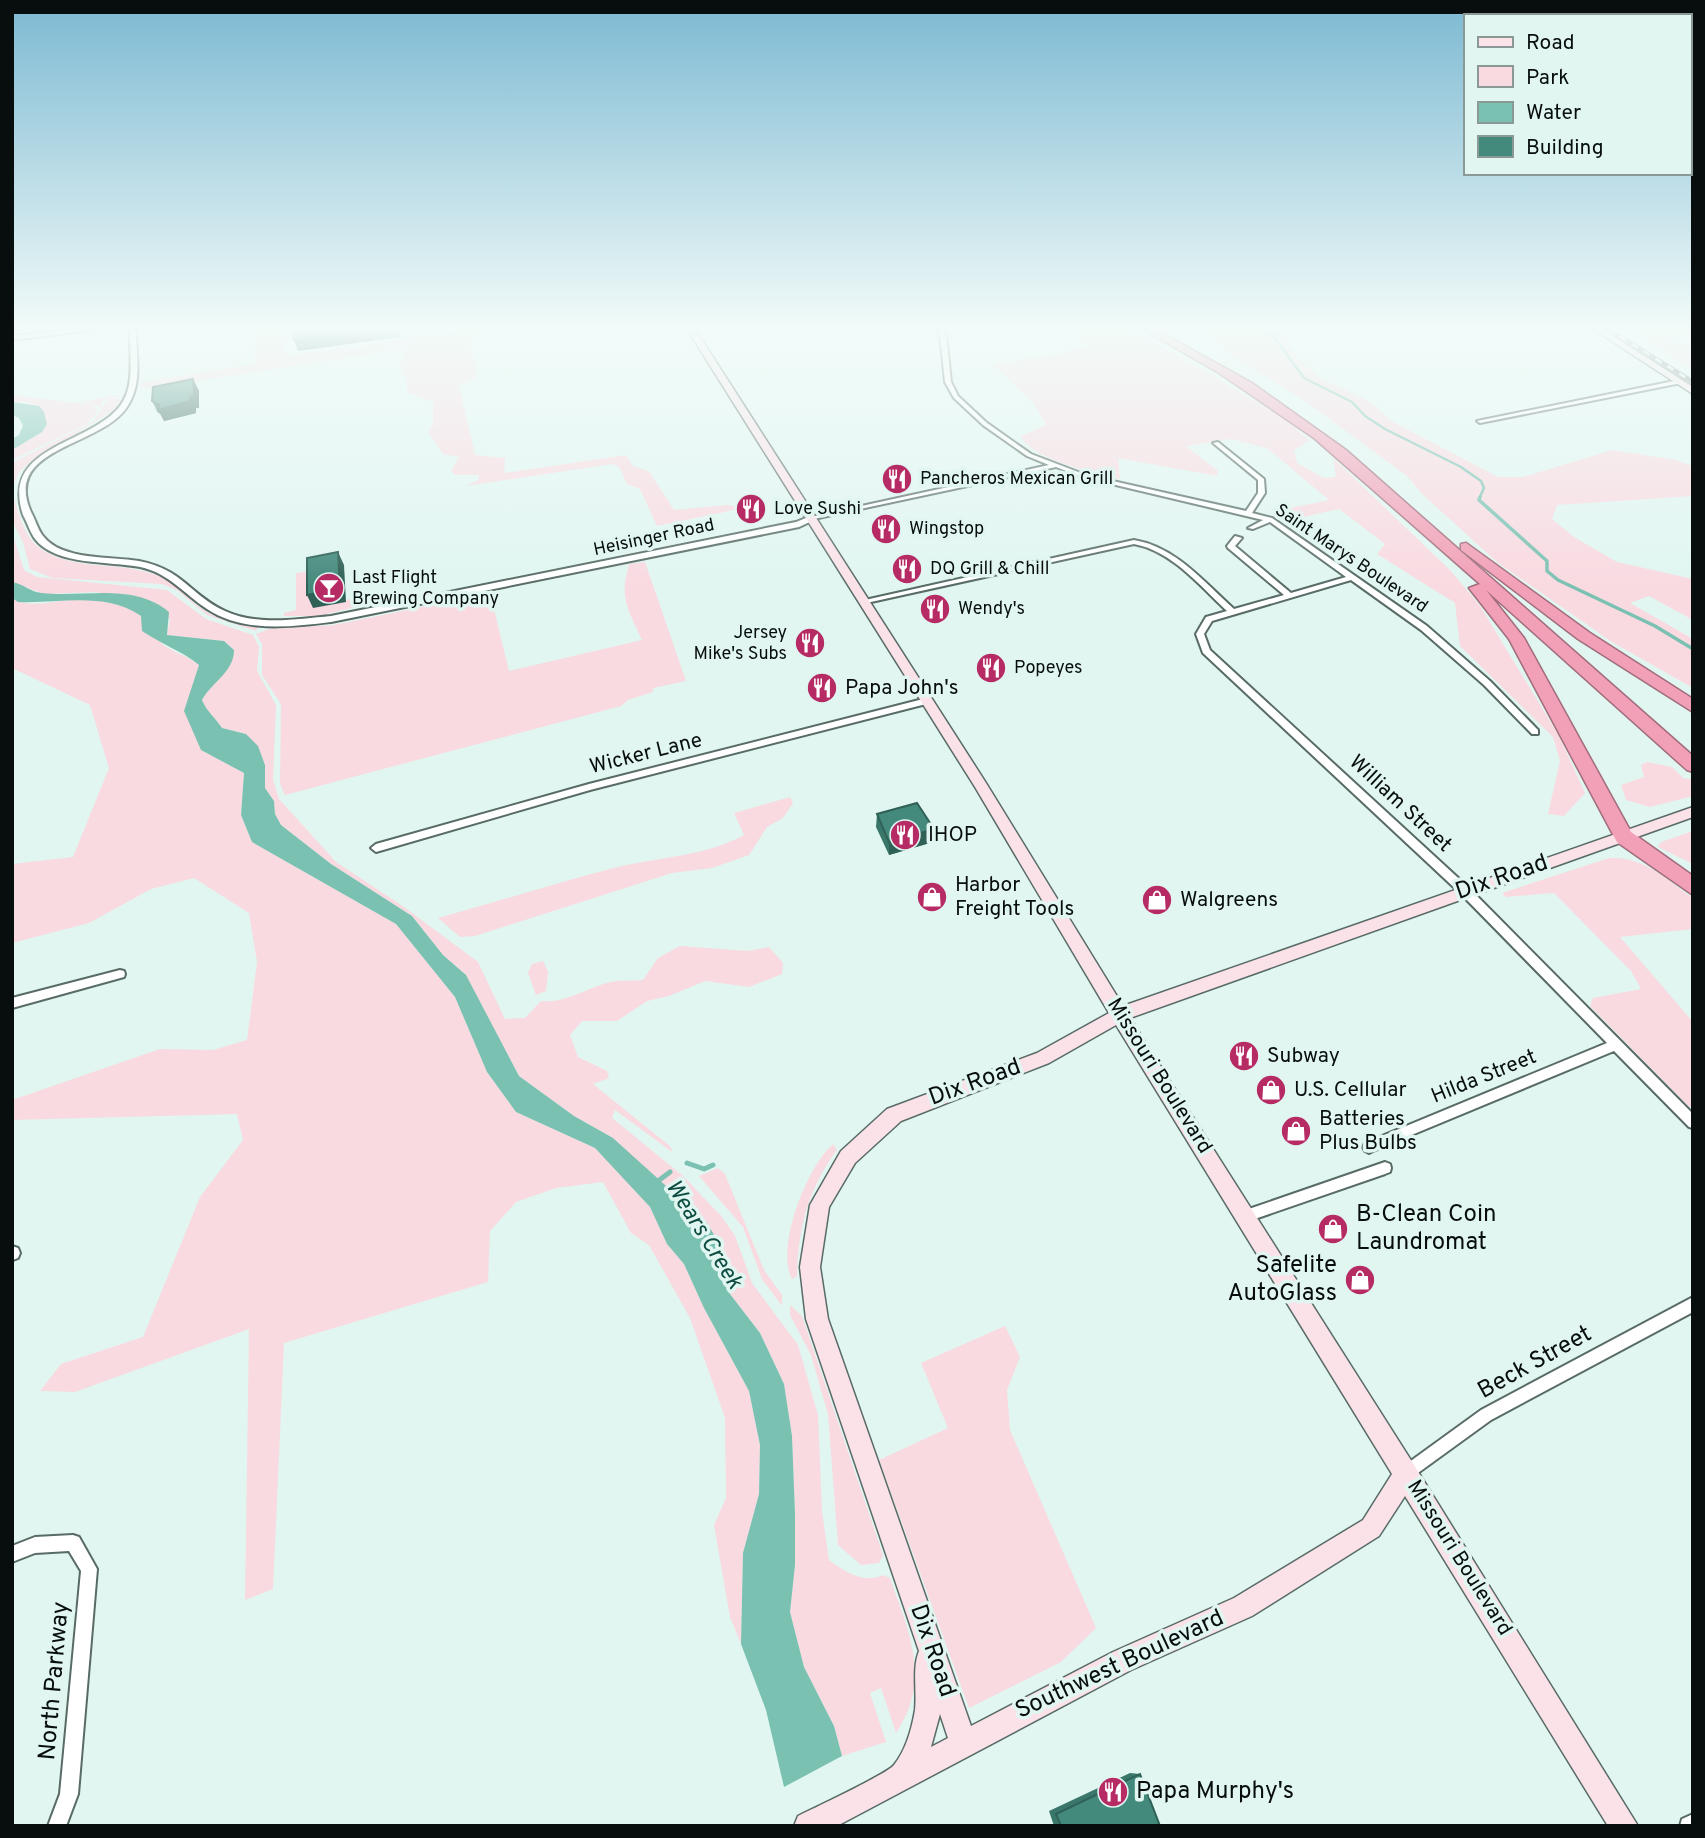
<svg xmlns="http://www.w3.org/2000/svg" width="1705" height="1838" font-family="Overpass,sans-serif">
<rect width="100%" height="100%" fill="#e1f6f1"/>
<!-- green -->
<g fill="#f9dae1">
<polygon points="248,329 283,329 286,354 293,355 452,332 457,329 519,329 470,337 477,377 459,386 475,455 505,458 504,473 626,455 633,466 649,471 674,510 727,505 735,506 734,510 657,526 640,489 627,484 619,467 612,464 466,486 478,480 479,475 455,475 451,471 459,457 443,454 428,432 433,425 433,402 406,392 408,386 400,364 405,352 403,349 150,388 139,386 140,383 255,364 254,332"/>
<path d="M1069 329H1129L1151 339 1286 420 1309 440 1294 451 1297 463 1324 478 1336 477 1333 458 1450 570 1480 606 1559 736 1585 793 1564 816 1548 814 1560 761 1553 737 1460 646 1455 603 1377 554 1385 544 1339 509 1285 521 1275 517V511L1329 500 1267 448 1231 439 1186 446 1218 471 1217 476 1118 458 1120 479C1097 474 1030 459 1021 436L1046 425 1033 402 992 364 1064 353 1088 344Z"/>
<polygon points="1184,329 1277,329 1301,362 1322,379 1371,402 1391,421 1498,477 1523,477 1612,450 1676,460 1693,466 1693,496 1557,505 1552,519 1574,537 1617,562 1693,579 1693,620 1649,596 1630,603 1693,639 1693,688 1612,642 1497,562 1422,494 1407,476 1301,398 1223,350 1225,345"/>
<polygon points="1626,329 1693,329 1693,342 1688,338 1655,338 1693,345 1693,369"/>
<polygon points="12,395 93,405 98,412 86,424 12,460 12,450 42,432 47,424 29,402 12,402"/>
<polygon points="118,395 124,397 111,397 121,400 112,411 30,462 20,471 12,487 12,463 94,421 108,398 103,400 101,407 80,402"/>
<path d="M12 493C19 512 23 537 41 549 72 570 115 562 150 573 175 580 186 599 207 612 222 621 241 624 258 627L256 631 207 615 177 590 162 584 53 578 30 569 23 542 12 521Z"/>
<path d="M12 532 24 570 37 577 167 590 206 619 253 635 259 647 257 671 276 705 273 780 279 799 336 862 404 907 478 962 505 1019 525 1018 541 1001C567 1003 584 989 610 982 620 980 632 981 643 980L658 958 680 946 748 951 769 947 783 963 782 974 749 987 705 981 669 996 647 1001 617 1021H582L570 1035 578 1057 607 1071 609 1078 593 1084 671 1147 672 1152 615 1110 612 1118 682 1175 722 1217 735 1236 752 1283 798 1345 818 1415 822 1511 829 1560C846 1572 862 1584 883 1575L890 1578C909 1633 932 1679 896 1733L881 1688 870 1693 886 1742 842 1756 834 1726 804 1667 790 1612 795 1565V1514L792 1436 784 1384 760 1333 730 1294 722 1274V1248L659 1181 613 1138 574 1116 519 1076 465 974 443 955 412 916 331 864 281 825 275 814 274 801 265 788V765L246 734 222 728C215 717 207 712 202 700 212 682 234 671 234 650L224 641 167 635 170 619 97 592 44 594 12 582Z"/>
<path d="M645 562 686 681 653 688V692L628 700 621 706 285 795 280 784 281 704 262 675V644L256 634 269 629 334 625 490 593 509 671 642 640C628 608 619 600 629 564Z"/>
<polygon points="313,571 346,600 364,597 364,605 319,616 284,616 284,613 296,610 296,573"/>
<path d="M12 598C32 612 69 596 92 599 104 601 119 604 129 609 144 614 148 629 158 640 167 651 187 655 199 665L201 750 244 773 241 815 252 842 396 924 455 997 487 1072 516 1112 595 1148 650 1207 667 1244 684 1264 704 1308 749 1391 760 1445 759 1494 743 1553 741 1644 730 1617 714 1525 726 1498 725 1418 690 1318 649 1245 631 1233 603 1182 556 1188 516 1202 490 1231 488 1282 284 1343 273 1589 245 1600 249 1329 75 1392 40 1391 61 1364 143 1337 200 1197 243 1140 237 1114 12 1120V1100L160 1049 213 1050 247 1040 257 962 249 913 194 878 151 889 89 923 12 943V864L73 857 109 768 90 705 12 668Z"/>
<polygon points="1647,762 1672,767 1683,778 1693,780 1693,796 1650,807 1626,800 1621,785 1644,777 1641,765"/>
<path d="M790 797 793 803 783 818 767 827 749 855 712 868 672 873 475 936 460 937 438 918C497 902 555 883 614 868 657 857 704 857 744 835L734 813Z"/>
<polygon points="1693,831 1693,864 1658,847 1661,842"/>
<path d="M1609 858C1645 856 1665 879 1693 898V929L1620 937 1693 1022V1106L1689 1107 1590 1006 1593 998 1641 989 1631 971 1554 893 1506 897 1502 893Z"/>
<polygon points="543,961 548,972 546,991 536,995 528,973 532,964"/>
<path d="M833 1144 837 1150C808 1188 798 1230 797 1276L792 1279C775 1247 807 1167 833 1144Z"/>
<polygon points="718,1168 725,1174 764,1270 782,1295 782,1306 762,1279 743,1227 699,1176"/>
<polygon points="790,1305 802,1316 883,1555 879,1563 861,1565 838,1545 828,1414 811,1355 790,1315"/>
<polygon points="1005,1326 1020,1357 1007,1390 1010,1430 1096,1628 1061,1662 969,1708 879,1460 948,1428 921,1363"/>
</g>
<!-- water -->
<g fill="#7bc1b2">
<polygon points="12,402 39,406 44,412 47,424 42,432 12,450 12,439 19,435 23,426 19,418 12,415"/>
<path d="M12 582C24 584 30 592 42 593 83 598 133 582 169 612L167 635 224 641 234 650C234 672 212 682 202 700 207 712 215 717 222 728L246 734 258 746 265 765V788L274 801 275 814 281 825 331 864 412 916 443 955 466 975 519 1076 574 1116 613 1138 707 1223 722 1248V1274L730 1294 760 1333 784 1384 792 1436 795 1514V1565L790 1612 804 1667 834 1726 842 1756 784 1787 766 1710 741 1644 743 1553 759 1494 760 1445 749 1391 704 1308 684 1264 667 1244 650 1207 595 1148 516 1112 487 1072 455 997 396 924 252 842 241 815 244 773 201 750 184 711 199 665C182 651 161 644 142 631L141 616C104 591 59 604 18 602L12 598Z"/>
</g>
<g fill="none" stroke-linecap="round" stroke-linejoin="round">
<!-- stream-far2 -->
<polyline stroke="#7bc1b2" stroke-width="2.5" points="1268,329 1304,378 1352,402 1365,416 1385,429 1461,467 1481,481 1484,488 1479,499"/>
<!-- stream-far1 -->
<polyline stroke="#7bc1b2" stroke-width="3.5" points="1480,497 1479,500 1547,561 1547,571 1558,580 1655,626 1693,649"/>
<!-- stream -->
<g stroke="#7bc1b2" stroke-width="5">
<polyline points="687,1163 704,1169 713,1165"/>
<polyline points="654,1184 670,1172"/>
</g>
<!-- minor casing -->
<g stroke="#586b66" stroke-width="4">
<g id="minor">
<polygon points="81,329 99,329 12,340 12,336"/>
<path d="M935 329H941L946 334 951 382 958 396 987 423 1031 454 1086 475 1246 511 1258 493V480L1213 443 1218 442 1264 479 1265 493 1252 513 1272 518 1427 626 1490 681 1538 730V734H1532L1484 685 1421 630 1351 580 1212 621 1204 634 1210 650 1468 887 1693 1114V1128L1689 1127 1614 1051 1373 1151 1369 1153 1365 1151 1363 1147 1365 1143 1607 1043 1460 893 1203 653 1196 634 1206 617 1227 611C1200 586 1172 551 1134 544L862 604 861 602 865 600 1134 540C1176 547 1204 582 1234 609L1284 595 1228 548 1227 546 1235 536 1242 538 1235 546 1291 593 1346 577 1270 522 1253 529 1248 528 1263 520 1082 477 1056 467 809 520V518L811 517 1049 465 1027 456 983 425 954 398 945 382 940 334Z"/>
<polygon points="1679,380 1681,381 1681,383 1480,423 1477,421"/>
<polygon points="927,698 931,701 930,703 590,790 376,852 371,848 376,844 589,784"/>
<polygon points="120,970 124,971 125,974 124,977 12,1008 12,998"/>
<polygon points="1385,1162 1390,1164 1391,1168 1390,1172 1385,1174 1246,1222 1241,1220 1239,1216 1241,1212 1246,1210"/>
<polygon points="12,1246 18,1248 20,1253 18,1258 13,1260"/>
<polygon points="1693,1297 1693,1312 1491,1420 1411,1478 1406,1481 1401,1478 1398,1473 1401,1468 1481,1410"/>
<polygon points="73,1535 79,1537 97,1569 78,1794 66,1826 48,1826 60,1794 81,1571 69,1551 35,1553 12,1562 12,1546 35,1537"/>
<polygon points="1693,1814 1693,1826 1680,1826 1682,1819"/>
</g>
</g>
<!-- tertiary casing -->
<g stroke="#586b66" stroke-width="4">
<path id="tertiary" d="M130 329H136C136 356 143 383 127 407 101 447 2 447 31 512 35 519 38 530 43 536 62 561 111 556 139 561 184 570 190 595 225 611 257 626 297 619 331 616L796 522 811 516 816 519 799 527 331 622C290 627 243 633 207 609 184 594 169 573 140 567 110 561 56 566 35 539 30 532 27 522 23 515 0 445 89 446 120 406 136 385 129 354 130 329Z"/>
</g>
<!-- secondary casing -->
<g stroke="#586b66" stroke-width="3">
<g id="secondary">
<path d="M687 329H695L986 783 1123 1006 1693 807V817L1130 1018 1414 1465 1638 1826H1608L1405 1496 1379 1536 1252 1616 1131 1670 837 1826H794L798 1816C814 1808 887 1774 894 1765 906 1750 912 1728 915 1710 917 1691 912 1668 919 1651L806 1319 800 1267 810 1205 841 1151 887 1109 1037 1053 1109 1013 975 787ZM1116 1025 1392 1474 1363 1520 1234 1598 1113 1652 971 1726 828 1319 820 1267 829 1207 855 1163 901 1121 1049 1063ZM940 1714 948 1738 931 1747Z"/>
<polygon points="1593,329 1602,329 1693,387 1693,394"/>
</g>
</g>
<!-- motorway casing -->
<g stroke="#a06d7c" stroke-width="3">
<g id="motorway">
<polygon points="1142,329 1155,329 1252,383 1346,450 1693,756 1693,772 1687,770 1486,590 1524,638 1631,832 1693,876 1693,895 1617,842 1509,639 1469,588 1480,584 1314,438 1219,373"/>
<polygon points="1466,543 1590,633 1693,699 1693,712 1578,639 1461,550 1461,544"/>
</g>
</g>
<!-- minor -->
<use href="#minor" fill="#fff" fill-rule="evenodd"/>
<!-- tertiary -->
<use href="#tertiary" fill="#fff" fill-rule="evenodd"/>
<!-- secondary -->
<use href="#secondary" fill="#fbe2e9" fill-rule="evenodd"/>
<!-- motorway -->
<use href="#motorway" fill="#f2a0b7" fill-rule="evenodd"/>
<!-- rail casing -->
<g stroke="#677472" stroke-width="4.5">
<polyline id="rail" points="1608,329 1693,382"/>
</g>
<!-- rail -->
<use href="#rail" stroke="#e1f6f1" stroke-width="2.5" stroke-dasharray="7" stroke-linecap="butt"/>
</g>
<!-- wall -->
<g fill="#3a776b">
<polygon points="193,379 199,391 199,408 196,408 196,413 164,421 161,414 158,413 152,401"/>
<polygon points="877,814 934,829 933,842 889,855 876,827"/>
<polygon points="1130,1773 1140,1774 1160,1826 1054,1826 1049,1811"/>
</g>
<!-- shaded-wall -->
<g fill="#306157">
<polygon points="372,329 416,329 398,332 400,337 298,351 294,340"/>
<polygon points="193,379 199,391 199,408 196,408 196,413 164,421 158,410 190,397"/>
<polygon points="338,552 344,565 346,602 313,608 307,595"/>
<polygon points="934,829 933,842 889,855 889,842"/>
</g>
<!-- building -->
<g fill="#448a7c" stroke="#306157" stroke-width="2">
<polygon points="292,329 372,329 294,340"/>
<polygon points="193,379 194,396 190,397 190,401 158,410 159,405 152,401 153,387"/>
<polygon points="338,552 340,589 307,595 307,558"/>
<polygon points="917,803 934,829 889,842 877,814"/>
<polygon points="1140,1774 1160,1826 1061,1826 1056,1814"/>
</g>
<!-- sky -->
<linearGradient id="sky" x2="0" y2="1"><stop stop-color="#7cb9d2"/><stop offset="0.56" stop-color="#f2fbf9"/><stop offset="1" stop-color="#f2fbf9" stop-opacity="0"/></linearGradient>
<rect width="1705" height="586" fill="url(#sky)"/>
<!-- icons -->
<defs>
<g id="restaurant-disc" transform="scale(1.575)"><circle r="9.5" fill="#b62b64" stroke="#e1f6f1"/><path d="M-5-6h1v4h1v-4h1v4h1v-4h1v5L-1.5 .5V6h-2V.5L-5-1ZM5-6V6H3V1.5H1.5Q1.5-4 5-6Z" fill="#fff"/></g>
<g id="bar-disc" transform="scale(1.575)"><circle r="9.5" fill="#b62b64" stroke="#e1f6f1"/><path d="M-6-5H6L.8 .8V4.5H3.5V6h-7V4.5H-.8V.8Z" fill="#fff"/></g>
<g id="shop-disc" transform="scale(1.575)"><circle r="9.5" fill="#b62b64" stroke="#e1f6f1"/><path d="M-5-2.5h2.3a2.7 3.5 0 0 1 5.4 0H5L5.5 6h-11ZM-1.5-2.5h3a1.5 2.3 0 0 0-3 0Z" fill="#fff"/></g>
</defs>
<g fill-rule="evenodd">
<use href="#restaurant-disc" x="897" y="479"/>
<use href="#restaurant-disc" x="751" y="509"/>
<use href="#restaurant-disc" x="886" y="529"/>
<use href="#restaurant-disc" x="907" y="569"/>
<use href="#bar-disc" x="329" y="588"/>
<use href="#restaurant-disc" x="935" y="609"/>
<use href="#restaurant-disc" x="810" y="643"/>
<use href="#restaurant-disc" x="991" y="668"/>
<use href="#restaurant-disc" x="822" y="688"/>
<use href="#restaurant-disc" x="905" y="835"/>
<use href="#shop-disc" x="932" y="897"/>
<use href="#shop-disc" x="1157" y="900"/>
<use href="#restaurant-disc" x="1244" y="1056"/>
<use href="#shop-disc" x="1271" y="1090"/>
<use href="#shop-disc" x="1296" y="1131"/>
<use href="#shop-disc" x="1333" y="1229"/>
<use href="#shop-disc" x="1360" y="1280"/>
<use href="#restaurant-disc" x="1113" y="1792"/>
</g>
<g text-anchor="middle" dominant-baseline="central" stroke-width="7" stroke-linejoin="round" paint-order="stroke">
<!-- far-poi labels -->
<g font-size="18" fill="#070e0d" stroke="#e1f6f1" text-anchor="start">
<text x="920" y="479">Pancheros Mexican Grill</text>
<text x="774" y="509">Love Sushi</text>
<text x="909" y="529">Wingstop</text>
<text x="930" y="569">DQ Grill &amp; Chill</text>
<text x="352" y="578">Last Flight<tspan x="352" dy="21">Brewing Company</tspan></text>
<text x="958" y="609">Wendy's</text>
<text x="787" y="633" text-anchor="end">Jersey<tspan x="787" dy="21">Mike's Subs</tspan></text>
<text x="1014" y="668">Popeyes</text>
</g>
<!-- far-street labels -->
<g font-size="18" fill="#070e0d" stroke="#e1f6f1">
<text transform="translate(654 538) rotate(-12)">Heisinger Road</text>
<text transform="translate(1351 559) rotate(34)">Saint Marys Boulevard</text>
</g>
<!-- poi labels -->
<g font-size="21" fill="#070e0d" stroke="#e1f6f1" text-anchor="start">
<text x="845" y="688">Papa John's</text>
<text x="928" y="835">IHOP</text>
<text x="955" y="885">Harbor<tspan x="955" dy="24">Freight Tools</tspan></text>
<text x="1180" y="900">Walgreens</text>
<text x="1267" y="1056">Subway</text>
<text x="1294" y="1090">U.S. Cellular</text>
<text x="1319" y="1119">Batteries<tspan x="1319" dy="24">Plus Bulbs</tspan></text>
</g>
<!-- street labels -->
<g font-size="21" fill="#070e0d" stroke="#e1f6f1">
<text transform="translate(646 754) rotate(-14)">Wicker Lane</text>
<text transform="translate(1400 804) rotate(43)">William Street</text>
<text transform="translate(1159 1076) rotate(58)">Missouri Boulevard</text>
<text transform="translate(1484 1077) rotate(-22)">Hilda Street</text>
<text transform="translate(1459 1558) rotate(58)">Missouri Boulevard</text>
</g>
<!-- water labels -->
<g font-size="23" font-style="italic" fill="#0e4c42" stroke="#e1f6f1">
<text transform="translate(703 1235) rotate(58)">Wears Creek</text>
</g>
<!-- near-street labels -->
<g font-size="24" fill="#070e0d" stroke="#e1f6f1">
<text transform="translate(1502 878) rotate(-19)">Dix Road</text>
<text transform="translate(975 1083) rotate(-20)">Dix Road</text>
<text transform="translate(1535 1363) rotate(-29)">Beck Street</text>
<text transform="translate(932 1651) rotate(71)">Dix Road</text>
<text transform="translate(1120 1665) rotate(-25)">Southwest Boulevard</text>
<text transform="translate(55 1681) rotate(-85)">North Parkway</text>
</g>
<!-- near-poi labels -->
<g font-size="24" fill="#070e0d" stroke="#e1f6f1" text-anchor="start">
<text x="1356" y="1215">B-Clean Coin<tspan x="1356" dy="28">Laundromat</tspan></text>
<text x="1337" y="1266" text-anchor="end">Safelite<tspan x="1337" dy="28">AutoGlass</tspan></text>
<text x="1136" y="1792">Papa Murphy's</text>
</g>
</g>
<!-- border -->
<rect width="1705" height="1838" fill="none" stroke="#070e0d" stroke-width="28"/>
<!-- legend -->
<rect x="1464" y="14" width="228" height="161" fill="#e1f6f1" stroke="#8a9996" stroke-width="2"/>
<rect x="1478" y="37" width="35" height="10" fill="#fbe2e9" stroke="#8a9996" stroke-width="2"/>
<text x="1526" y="49" font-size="21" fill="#070e0d">Road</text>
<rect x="1478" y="66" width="35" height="21" fill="#f9dae1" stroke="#8a9996" stroke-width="2"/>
<text x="1526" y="84" font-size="21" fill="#070e0d">Park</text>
<rect x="1478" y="102" width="35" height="21" fill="#7bc1b2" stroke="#8a9996" stroke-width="2"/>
<text x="1526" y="119" font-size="21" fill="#070e0d">Water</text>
<rect x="1478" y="136" width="35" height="21" fill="#448a7c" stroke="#8a9996" stroke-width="2"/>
<text x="1526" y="154" font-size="21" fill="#070e0d">Building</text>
</svg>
